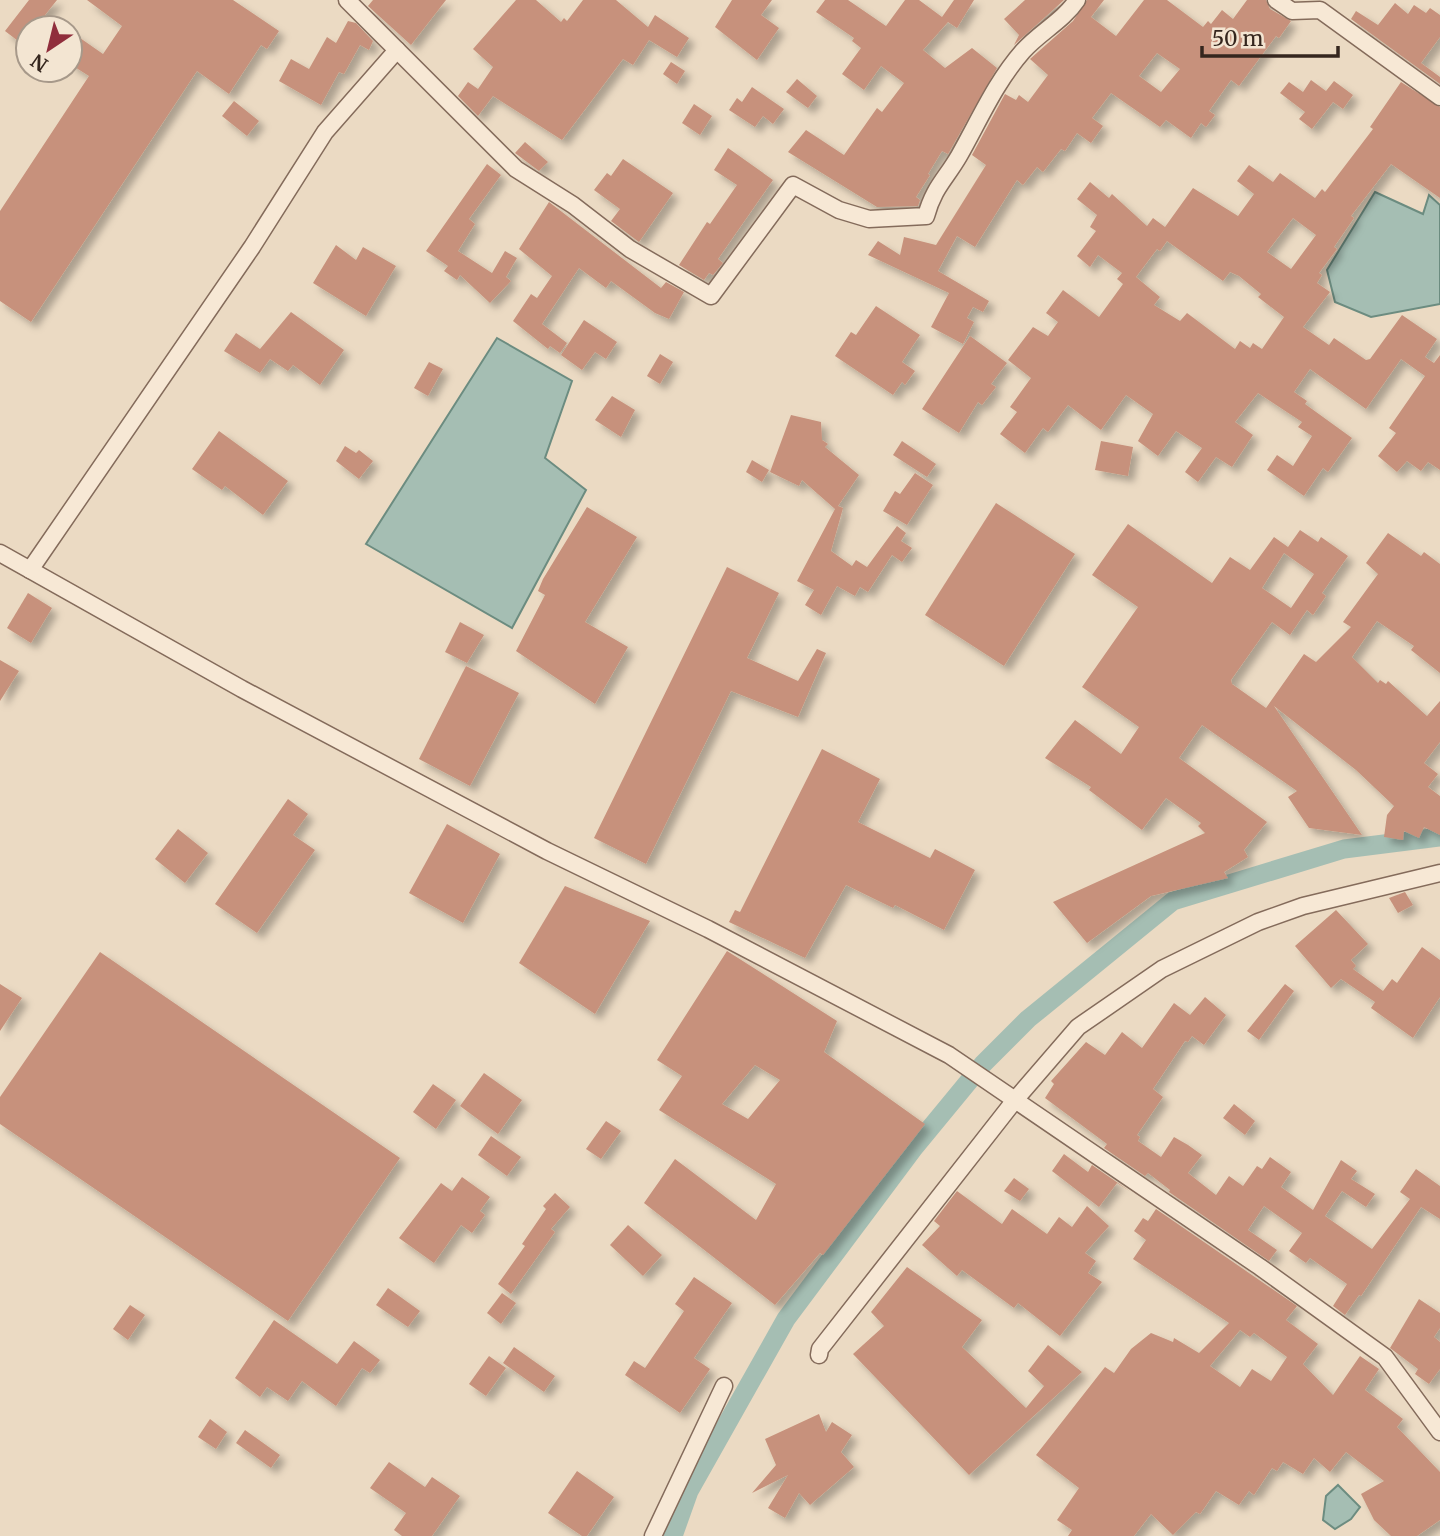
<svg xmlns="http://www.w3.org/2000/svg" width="1440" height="1536" font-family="Merriweather,serif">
<defs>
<filter id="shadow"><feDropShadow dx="6" dy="6" stdDeviation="3.5" flood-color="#0004"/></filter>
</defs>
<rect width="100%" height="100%" fill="#ebdac3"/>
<!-- water -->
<g fill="#a5beb3" stroke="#6c8c80" stroke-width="2">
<polygon points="1375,192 1423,214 1429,195 1440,205 1440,304 1371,317 1335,302 1327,270"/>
<polygon points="497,338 572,381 545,458 586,490 512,628 366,544"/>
<polygon points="1338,1485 1360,1507 1351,1519 1335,1529 1323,1520 1326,1496"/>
</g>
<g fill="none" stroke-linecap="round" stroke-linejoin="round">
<!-- canal -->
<polyline stroke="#a5beb3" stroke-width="19" points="673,1536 689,1491 786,1319 913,1149 983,1064 1028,1019 1173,901 1344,849 1440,837"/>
</g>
<!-- building -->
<g fill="#c7917b" fill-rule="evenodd" filter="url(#shadow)">
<polygon points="29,0 57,0 45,15 65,28 28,28 28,37 22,44 5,31"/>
<polygon points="87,0 233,0 279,31 267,49 261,45 229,94 197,71 31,322 0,301 0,211 89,76 70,64 70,31 103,54 122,26"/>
<polygon points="373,0 446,0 411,45 368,6"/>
<polygon points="516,0 536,0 561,22 564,18 567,21 583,0 616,0 648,27 655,15 689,38 677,57 649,40 633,65 623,59 562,140 493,96 478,116 458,96 468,82 478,89 493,67 473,49"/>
<polygon points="732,0 772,0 761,15 779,28 757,60 715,27"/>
<polygon points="825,0 848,0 886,26 905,0 919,0 942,17 954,0 974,0 957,28 948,22 923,50 945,68 972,48 997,68 948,154 942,151 928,174 930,175 916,197 920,200 918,206 877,207 788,152 806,130 844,155 877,108 882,112 904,83 881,66 864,90 842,74 861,48 852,41 854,38 816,12"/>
<polygon points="1025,0 1064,0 1014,45 1019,35 1004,19"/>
<path d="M1087 0H1104L1091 17 1116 36 1144 0H1167L1203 27 1208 21 1211 24 1222 10 1233 19 1247 0H1266L1270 9 1291 21 1279 38 1276 36 1239 86 1231 80 1209 111 1215 115 1206 127 1201 123 1191 138 1166 120 1160 127 1111 93 1092 118 1103 126 1091 143 1077 133 1065 151 1061 149 1043 172 1037 167 1023 185 1017 180 975 247 957 236 938 271 989 301 983 312 973 307 967 318 974 322 963 344 931 327 949 293 868 255 878 241 900 255 904 237 936 245 986 165 972 155 1005 94 1016 100 1019 95 1028 102 1048 75 1030 59 1073 21ZM1157 53 1180 69 1161 92 1139 76Z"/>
<polygon points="1395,3 1408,14 1414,5 1426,13 1430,8 1440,15 1440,37 1421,63 1440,77 1440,84 1351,19 1356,11 1378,25"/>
<polygon points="348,21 356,23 373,41 369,50 360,45 344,74 339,72 321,105 279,81 291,59 309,69 327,37 336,43"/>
<polygon points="671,62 685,71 677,84 663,74"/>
<polygon points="797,79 817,96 808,108 786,92"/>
<polygon points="1311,80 1326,91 1334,81 1353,95 1343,109 1333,102 1312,129 1299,119 1305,112 1280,93 1289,82 1303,92"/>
<path d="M1401 82 1440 107V198L1391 164 1351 216 1354 218 1334 247 1337 249 1319 273 1322 275 1317 283 1330 292 1303 327 1329 345 1334 338 1366 360 1370 359 1402 315 1437 339 1425 357 1434 363 1440 355V470L1428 462 1421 471 1407 461 1397 472 1378 456 1396 433 1389 428 1425 376 1401 359 1366 409 1310 369 1294 392 1307 401 1305 404 1352 438 1328 472 1323 468 1304 496 1267 470 1277 455 1293 466 1312 436 1298 427 1302 422 1258 393 1235 422 1253 435 1232 467 1216 457 1198 482 1185 472 1202 448 1176 431 1158 456 1138 441 1153 414 1126 395 1101 430 1068 405 1048 432 1043 428 1025 453 1000 434 1017 412 1010 407 1031 378 1008 360 1033 327 1048 336 1058 322 1046 313 1063 290 1099 317 1123 284 1117 279 1122 273 1098 255 1090 267 1077 256 1096 231 1090 227 1097 215 1077 199 1090 182 1109 198 1112 194 1147 226 1153 218 1165 227 1193 188 1238 216 1254 194 1237 181 1249 165 1273 182 1280 173 1315 198 1322 189 1325 192 1373 129 1370 127ZM1293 218 1316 235 1291 269 1267 252ZM1167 241 1223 281 1230 272 1239 276 1261 294 1258 297 1284 317 1262 349 1253 343 1250 348 1240 341 1235 349 1187 313 1180 321 1154 305 1160 297 1136 277 1157 249 1160 251Z"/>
<polygon points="752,87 784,109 773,124 763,116 755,127 729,110 737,98 742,102"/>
<polygon points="234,101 259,121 247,136 222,116"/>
<polygon points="694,104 712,116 700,135 682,123"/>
<polygon points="525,142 548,162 539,171 515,153"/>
<polygon points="728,148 773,180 718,259 723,263 713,275 709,273 704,280 679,265 707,222 710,224 737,185 714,170"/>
<polygon points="623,159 673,193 639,242 611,221 620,209 594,190 607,173 611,176"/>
<polygon points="487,164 501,175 469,219 475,224 458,251 492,273 505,251 517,258 506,277 511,281 490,303 460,275 457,280 444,271 448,266 426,251"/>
<polygon points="549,202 661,288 666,282 684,292 669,319 655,313 611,281 606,288 579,268 542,324 567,343 560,353 550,346 548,349 513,321 531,294 537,298 552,276 519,249"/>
<polygon points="336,245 356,260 363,247 396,266 366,316 313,283"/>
<polygon points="876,306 920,335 902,362 915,371 905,385 902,382 893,395 835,356 851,332 856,335"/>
<polygon points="291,312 344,350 320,385 293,365 288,371 270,359 260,373 224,351 236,333 260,349"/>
<polygon points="584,320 617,342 606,359 595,352 582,370 561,355"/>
<polygon points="970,336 1007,363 991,384 996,387 982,405 978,402 959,433 922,409"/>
<polygon points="660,354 673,362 660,384 647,376"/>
<polygon points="429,362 443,369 428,396 414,388"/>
<polygon points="612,396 635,410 621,437 595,420"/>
<polygon points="791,415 821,422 822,440 828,444 825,447 859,475 838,506 843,508 831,551 852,566 856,560 867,567 897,526 906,533 901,541 912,548 902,562 892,555 868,592 860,587 855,596 837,586 821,615 805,605 814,590 797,581 835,509 802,480 799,486 770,472"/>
<polygon points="219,431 288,481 263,515 225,486 222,490 192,469"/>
<polygon points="902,441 936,464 927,477 893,455"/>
<polygon points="1101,441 1133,447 1128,476 1095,470"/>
<polygon points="345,446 356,453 359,450 373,461 359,479 336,461"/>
<polygon points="752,460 769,470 762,482 746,472"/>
<polygon points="915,473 933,485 907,525 883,511 895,491 900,494"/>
<polygon points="996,503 1075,554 1004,666 925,615"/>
<polygon points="587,507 637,537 585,622 628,647 595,704 516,651 545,595 538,591 543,579"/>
<path d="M1128 524 1212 583 1230 557 1250 570 1274 537 1288 547 1300 530 1318 542 1321 537 1348 556 1322 593 1326 596 1313 615 1307 610 1290 635 1272 622 1231 680 1232 684 1266 708 1304 654 1316 662 1351 627 1343 622 1378 574 1366 563 1388 533 1421 556 1424 552 1440 564V673L1411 650 1414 646 1377 621 1352 657 1378 683 1380 680 1386 684 1388 681 1427 716 1440 701V742L1424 763 1438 774 1428 787 1440 796V835L1424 827 1419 838 1404 831 1403 840 1384 837 1387 815 1394 806 1356 770 1274 706 1362 835 1309 828 1288 797 1297 791 1202 725 1179 758 1267 822 1244 850 1248 857 1224 872 1228 878 1151 896 1087 943 1053 902 1205 833 1198 826 1201 823 1166 798 1142 830 1089 790 1091 787 1045 758 1075 720 1121 754 1139 727 1082 687 1138 607 1092 575ZM1284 553 1314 574 1291 608 1262 588Z"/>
<polygon points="727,567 779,593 747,658 798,681 817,649 826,653 798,717 731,691 646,864 594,838"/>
<polygon points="28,593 52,608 31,643 7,628"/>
<polygon points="460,622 484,635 467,663 445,652"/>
<polygon points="0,660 19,671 0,701"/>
<polygon points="466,666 519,693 470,786 419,759"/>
<polygon points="822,749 880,779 858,822 930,858 935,849 975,870 944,930 895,905 893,908 846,885 805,958 729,922 735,910 740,912"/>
<polygon points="288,799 308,814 293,835 315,850 257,933 215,904"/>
<polygon points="447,824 500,854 463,923 409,893"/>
<polygon points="178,829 208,853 185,883 155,859"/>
<polygon points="565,886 650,921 595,1014 519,963"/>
<polygon points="1405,892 1413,905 1398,913 1389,898"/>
<polygon points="1336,910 1368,944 1351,960 1356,966 1353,969 1383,991 1392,979 1397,983 1422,947 1440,960 1440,997 1413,1038 1371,1008 1375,1002 1341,979 1331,988 1295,946"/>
<path d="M727 951 837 1021 824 1052 925 1124 823 1255 820 1253 775 1305 644 1203 675 1159 756 1220 776 1184 659 1110 682 1076 657 1060ZM755 1065 780 1080 748 1119 722 1104Z"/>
<polygon points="100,952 400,1158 288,1321 0,1124 0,1097"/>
<polygon points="0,984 22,998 0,1031"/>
<polygon points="1285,984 1294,991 1259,1040 1247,1031"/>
<polygon points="1205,997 1226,1015 1204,1045 1192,1036 1188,1042 1185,1041 1153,1089 1163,1097 1137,1135 1140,1137 1138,1141 1161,1157 1174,1137 1188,1145 1202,1155 1188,1173 1216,1195 1229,1176 1243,1186 1257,1166 1262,1169 1270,1157 1291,1172 1281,1187 1313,1210 1341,1160 1357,1171 1351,1179 1375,1194 1366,1207 1342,1191 1325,1216 1372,1249 1410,1199 1400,1192 1416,1169 1440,1186 1440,1219 1421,1207 1361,1296 1359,1295 1345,1315 1333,1306 1347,1284 1310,1258 1306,1263 1289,1251 1302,1233 1264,1206 1248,1230 1277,1250 1269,1261 1169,1192 1170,1190 1148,1173 1145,1176 1104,1148 1107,1144 1045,1098 1054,1084 1051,1081 1086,1042 1105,1055 1122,1032 1142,1048 1174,1003 1190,1015"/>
<polygon points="484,1073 522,1100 498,1134 460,1106"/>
<polygon points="433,1084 456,1100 436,1129 413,1112"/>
<polygon points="1234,1104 1255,1121 1245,1135 1223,1118"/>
<polygon points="606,1121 621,1131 601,1159 586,1149"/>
<polygon points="491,1136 521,1157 507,1176 478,1155"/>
<polygon points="1064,1154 1088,1172 1092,1165 1131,1192 1117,1183 1099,1207 1052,1171"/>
<polygon points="462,1177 490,1197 480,1211 485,1215 472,1233 461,1225 434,1263 399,1238 441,1183 452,1191"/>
<polygon points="1014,1178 1029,1189 1020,1201 1004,1191"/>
<polygon points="957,1191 1002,1224 1012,1209 1047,1234 1059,1217 1072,1227 1087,1206 1109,1226 1085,1253 1096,1261 1088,1273 1102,1282 1060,1336 1018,1303 1014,1308 962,1270 957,1276 922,1245 940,1226 934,1221"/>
<polygon points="555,1193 570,1207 551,1229 555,1232 511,1294 498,1284 525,1246 522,1244 546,1209 543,1206"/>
<path d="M1156 1209 1297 1306 1286 1320 1318 1344 1303 1364 1333 1395 1360 1356 1379 1369 1365 1390 1403 1419 1397 1427 1440 1472V1520L1417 1536H1391L1374 1520 1361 1494 1384 1481 1346 1452 1330 1472 1314 1458 1303 1474 1283 1462 1277 1471 1272 1468 1254 1495 1249 1491 1239 1505 1216 1491 1200 1514 1196 1512 1173 1535 1151 1514 1134 1536H1068L1072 1530 1057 1520 1079 1488 1036 1455 1105 1367 1114 1373 1131 1349 1151 1333 1173 1342 1174 1338 1199 1353 1229 1323 1133 1259 1146 1240 1134 1231 1143 1218 1148 1221ZM1240 1330 1250 1337 1254 1333 1287 1357 1271 1381 1252 1369 1240 1387 1210 1366Z"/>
<polygon points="628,1225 662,1255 643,1276 610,1245"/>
<polygon points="907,1267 982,1320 962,1347 1026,1408 1044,1386 1028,1371 1048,1345 1082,1372 969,1475 853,1354 884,1326 871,1312"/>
<polygon points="694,1277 732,1303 694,1358 710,1369 680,1413 625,1375 634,1361 645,1368 684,1311 675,1304"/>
<polygon points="388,1288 420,1311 408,1327 376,1305"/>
<polygon points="502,1293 516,1303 501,1324 487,1313"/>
<polygon points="1419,1299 1440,1313 1440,1328 1434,1337 1440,1342 1440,1369 1429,1384 1415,1374 1418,1369 1390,1348"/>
<polygon points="130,1305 145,1315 128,1340 113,1329"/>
<polygon points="274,1320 337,1364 354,1341 380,1360 370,1373 362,1368 336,1406 302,1381 288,1401 267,1387 260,1397 235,1378"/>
<polygon points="514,1347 555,1376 544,1392 503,1363"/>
<polygon points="489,1356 506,1368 486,1396 469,1384"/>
<polygon points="819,1414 826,1432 832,1422 852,1435 841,1452 854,1467 810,1505 799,1493 785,1518 768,1508 788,1475 752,1493 776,1465 765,1439"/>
<polygon points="210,1419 227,1432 216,1449 198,1437"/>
<polygon points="245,1430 280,1455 271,1468 236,1443"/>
<polygon points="389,1462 425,1487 432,1477 460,1496 432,1536 402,1536 394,1530 406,1513 370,1488"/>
<polygon points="577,1471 614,1497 587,1536 582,1536 548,1513"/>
</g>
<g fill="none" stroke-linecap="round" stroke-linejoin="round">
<!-- minor casing -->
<g stroke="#846b5b" stroke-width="19">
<g id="minor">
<path d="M347 0 516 169 573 205 630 249 711 296 793 185 839 210 869 219 926 216C934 187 945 180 959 156 980 119 995 83 1023 51 1040 32 1063 21 1077 0"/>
<polyline points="1276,0 1292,11 1320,10 1440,97"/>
<polyline points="0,553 242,689 547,851 708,929 949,1055 1260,1267 1385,1357 1440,1432"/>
<polyline points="30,570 252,247 325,132 397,50"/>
<polyline points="819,1355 820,1349 1015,1100 1078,1027 1162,969 1258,922 1303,906 1440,873"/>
<polyline points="653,1536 724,1386"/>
</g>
</g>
<!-- minor -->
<use href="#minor" stroke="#f7e8d5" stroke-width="16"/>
</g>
<!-- north arrow -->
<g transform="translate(49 49) rotate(215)"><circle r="33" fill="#f3e5d2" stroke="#a7998a" stroke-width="2"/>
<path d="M0-5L12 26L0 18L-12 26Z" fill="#902e3c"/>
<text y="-10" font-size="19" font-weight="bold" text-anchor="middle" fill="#35261e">N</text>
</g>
<!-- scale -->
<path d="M1202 46v10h136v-10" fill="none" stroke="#35261e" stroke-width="3.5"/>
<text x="1212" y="46" font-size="21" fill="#35261e" stroke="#f3e5d2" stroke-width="5" paint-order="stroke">50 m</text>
</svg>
